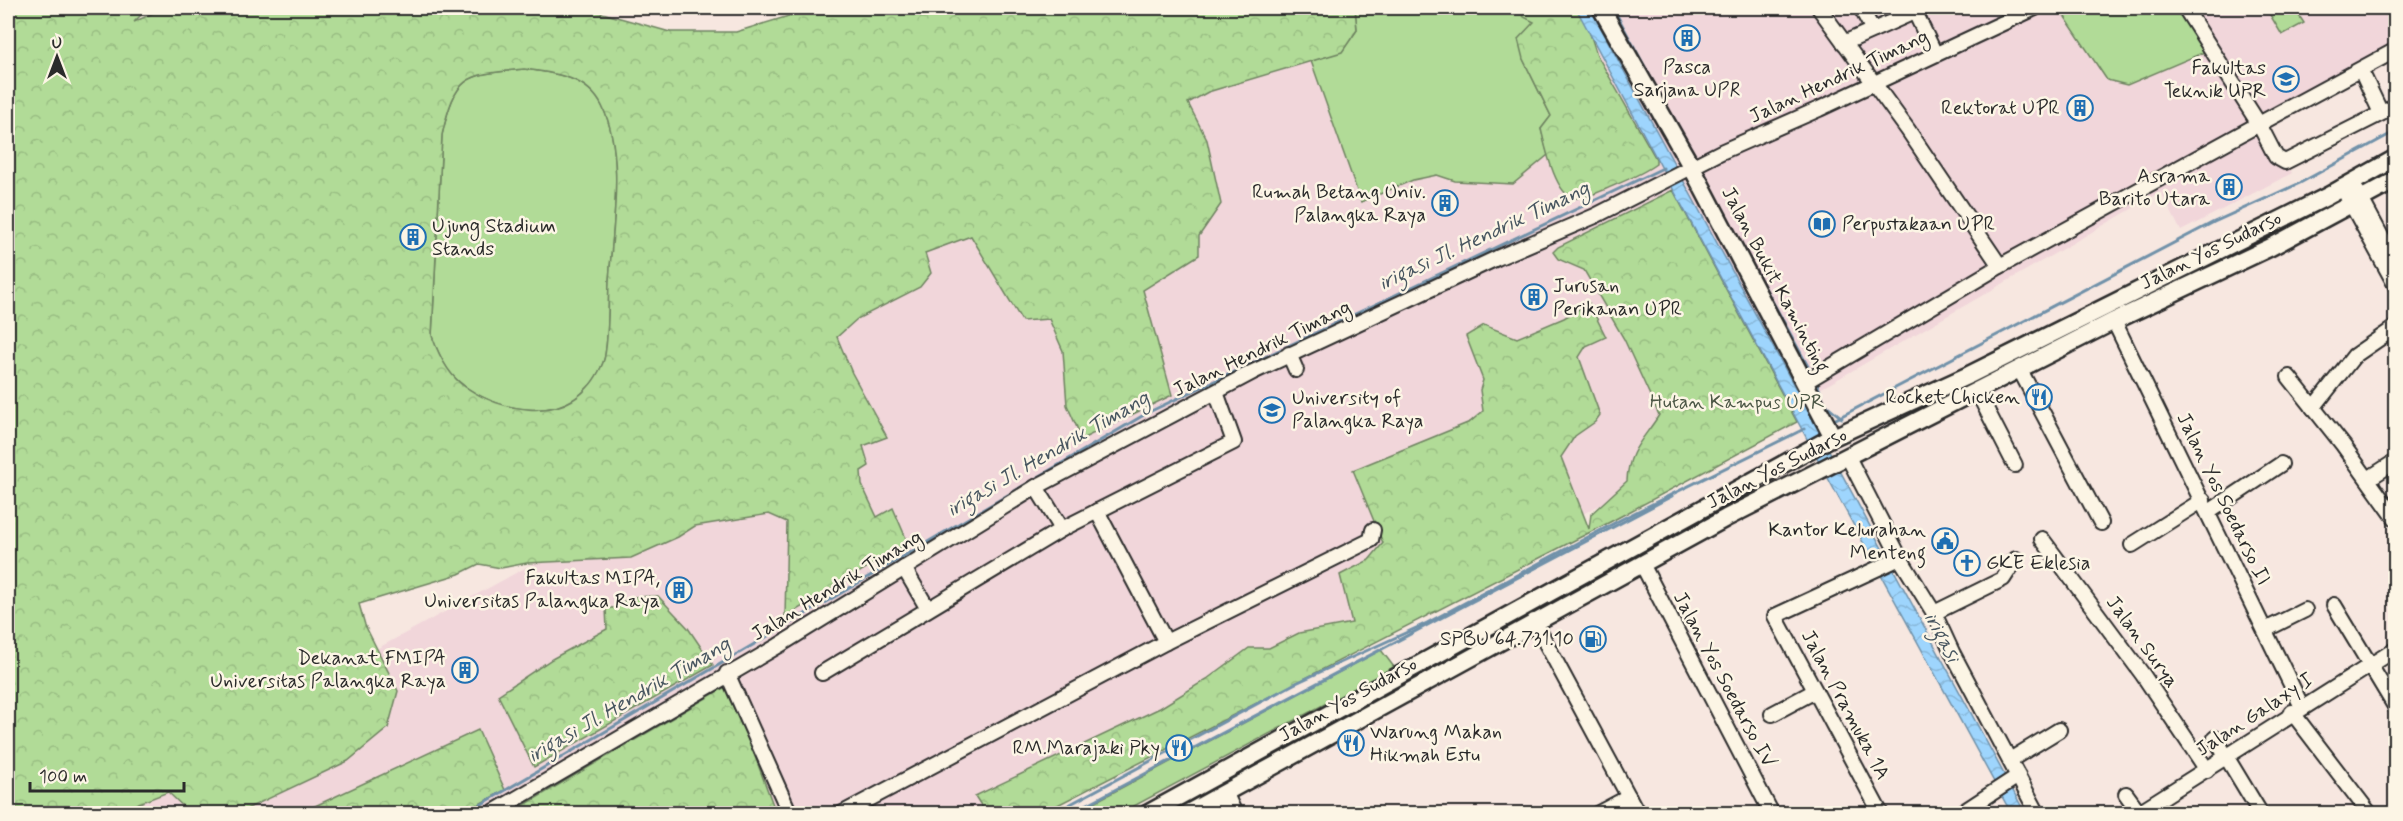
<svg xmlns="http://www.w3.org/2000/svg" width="2403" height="821" font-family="Mynerve,sans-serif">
<defs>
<pattern id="forest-crowns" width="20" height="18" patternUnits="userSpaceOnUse" patternTransform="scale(1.5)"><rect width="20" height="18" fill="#b1db97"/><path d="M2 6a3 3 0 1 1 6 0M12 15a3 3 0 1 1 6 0" fill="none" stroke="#98bc82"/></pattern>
<pattern id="water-waves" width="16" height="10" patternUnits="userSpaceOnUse" patternTransform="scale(1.5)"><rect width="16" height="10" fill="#9ed5fd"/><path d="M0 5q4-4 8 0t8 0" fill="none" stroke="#88b7d9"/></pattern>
</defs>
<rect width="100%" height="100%" fill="#f7e7e0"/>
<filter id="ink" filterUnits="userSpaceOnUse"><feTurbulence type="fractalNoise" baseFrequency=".0167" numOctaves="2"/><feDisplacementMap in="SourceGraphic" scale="12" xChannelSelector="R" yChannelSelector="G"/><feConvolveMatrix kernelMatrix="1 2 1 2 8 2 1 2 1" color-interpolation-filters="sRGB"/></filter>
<g filter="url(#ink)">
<!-- built -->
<polygon fill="#f1d6da" points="1290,8 2395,8 2395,58 2269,129 2292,173 2181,231 2161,192 1831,383 1016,813 73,814 764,438 767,324"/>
<!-- green -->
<g fill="#b1db97" stroke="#6e8361" stroke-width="1.5">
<polygon points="1355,8 1412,8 1419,14 1428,8 1518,8 1534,22 1523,59 1551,116 1541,129 1548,155 1513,184 1455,181 1437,175 1413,180 1361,202 1311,61 1342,51 1357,30"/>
<polygon points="2059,8 2180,8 2207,51 2127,85 2107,80"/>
<polygon points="2266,8 2294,8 2304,23 2282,35"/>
<path d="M524 69C554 73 587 76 602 106 626 154 612 230 609 282 608 306 609 331 605 355 604 364 595 380 588 387 554 426 485 409 453 376 443 365 437 350 432 337L442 135C456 74 465 75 524 69Z"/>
<polygon points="1381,650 1394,667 1121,813 1074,813"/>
</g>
<!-- forest -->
<g fill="url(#forest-crowns)" stroke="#6e8361" stroke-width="1.5" fill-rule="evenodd">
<path d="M8 8H148L134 22 164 8H560L588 9 670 32H736L815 8H1355L1357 30 1342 52 1208 92 1188 103 1207 140 1221 204 1199 236V255L1143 290 1172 395 1082 439 1067 405 1063 351 1049 319 1022 321 971 236 925 253 931 273 920 287 857 319 837 337 852 373 887 437 863 446 869 466 861 471 862 485 877 517 893 508 908 543 785 617 787 522 769 514 695 526 678 537 631 558 527 563 501 568 479 564 459 574 359 604 365 625 398 691 388 728 348 761 238 813H190L168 792 113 813 8 814ZM524 69C554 73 587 76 602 106 626 154 612 230 609 282 608 306 609 331 605 355 604 364 595 380 588 387 558 422 501 411 467 388 449 377 439 356 432 336L442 135C456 74 465 75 524 69Z"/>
<path d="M1518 8H1576L1587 24 1597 55 1656 159V164C1641 175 1622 182 1606 189 1596 193 1585 199 1574 198 1555 195 1545 145 1541 129L1551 116 1523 59 1518 39 1534 22 1524 17Z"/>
<path d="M1673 190 1797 422 1610 522 1042 813H986L975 796 1160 708 1207 679 1249 648H1269L1299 633 1352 623 1340 575 1369 560 1383 543 1353 470 1470 422 1483 411 1480 390 1483 380 1466 336 1484 325 1517 338 1564 318 1589 303 1606 337 1586 346 1579 357 1600 415 1595 422 1575 436 1561 457 1589 529 1591 514 1627 481C1628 450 1644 439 1659 415L1624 339 1584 270 1558 259 1553 252 1558 247Z"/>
<polygon points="658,596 688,628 713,665 534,767 498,695 552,659 607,629 606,608 613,608 631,597"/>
<polygon points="725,687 743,724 776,813 509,814"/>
<polygon points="478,730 505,790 463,813 300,813"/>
</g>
<!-- water -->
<polygon fill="url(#water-waves)" stroke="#7091a9" stroke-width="1.5" points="1576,8 1590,8 2025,813 2011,813 1836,493"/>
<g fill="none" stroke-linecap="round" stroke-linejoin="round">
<!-- stream -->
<g stroke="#7091a9" stroke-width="3">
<polyline points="1613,8 1659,93"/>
<polyline points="1741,244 1811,372"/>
<polyline points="1816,381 1825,404 1842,418"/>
<polyline points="1830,422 2214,222 2300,183 2396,131"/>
<polyline points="465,814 1149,412 1663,168"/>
<polyline points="1052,814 1294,684 1427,623 1622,519 1804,429"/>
<polyline points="1069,814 1672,496"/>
</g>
<!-- minor casing -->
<g stroke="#2b2b2b" stroke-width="18">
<g id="minor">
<polyline points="1819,8 1908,130 2000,266"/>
<polyline points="1861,8 1873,30"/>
<polyline points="2185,8 2259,124 2396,50"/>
<polyline points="1915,12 1935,54"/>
<polyline points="1844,43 1923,8"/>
<polyline points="2364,77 2381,113"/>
<polyline points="2342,187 2396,286"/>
<polyline points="2357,191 2396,264"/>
<polyline points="2114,321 2302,707"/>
<polyline points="1289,354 1296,370"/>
<polyline points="2020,370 2101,523"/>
<polyline points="2289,377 2343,445 2396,519"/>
<polyline points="1805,382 2000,266 2259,124 2276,157 2285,162 2396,106"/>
<polyline points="1977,391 2015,465"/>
<polyline points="2313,408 2354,356 2396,327"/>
<polyline points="1848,457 1900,558 1934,613 1952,652 2038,814"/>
<polyline points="2368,479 2396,461"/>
<polyline points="1036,487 1062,529"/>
<polyline points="1097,511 1166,642"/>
<polyline points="2209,512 2281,464"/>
<polyline points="2042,539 2143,675 2207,770"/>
<polyline points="2132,545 2203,500"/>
<polyline points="1642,564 1772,814"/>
<polyline points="904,568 928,609"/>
<polyline points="2334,605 2396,708"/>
<polyline points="1934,613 2003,579 2016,559"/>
<polyline points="1534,621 1638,814"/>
<polyline points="2265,630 2305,610"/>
<polyline points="727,673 790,814"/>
<polyline points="822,673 1062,529 1234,442 1216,392"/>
<polyline points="2292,712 2370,814"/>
<polyline points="1772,714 1815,691"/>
<polyline points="2215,738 2261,814"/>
<polyline points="2010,760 2059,730"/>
<polyline points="1225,792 1235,814"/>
<polyline points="2126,794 2139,812"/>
<polyline points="490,814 778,646 1036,487 1253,372 1497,258 1595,216 1721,152 1819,109 2035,8"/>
<polyline points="841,814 1166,642 1371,540 1373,530"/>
<polyline points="1205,814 1226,801"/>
<polyline points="1597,814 1629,797"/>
<polyline points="1881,814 1775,616 1900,558"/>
<polyline points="1960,814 2018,776"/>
<polyline points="2136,814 2396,649"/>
</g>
</g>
<!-- major casing -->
<g stroke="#2b2b2b" stroke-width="21">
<g id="major">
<polyline points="1601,8 1691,166 1833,437"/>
<polyline points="1147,814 1829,439 1969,375 2328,196 2396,158"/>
<polyline points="1186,814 1726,518 2114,321 2271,247 2396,180"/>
</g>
</g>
<!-- minor -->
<use href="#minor" stroke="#fcf5e5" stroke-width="14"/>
<!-- major -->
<use href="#major" stroke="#fcf5e5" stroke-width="16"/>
</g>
</g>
<!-- icons -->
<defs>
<g id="building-ring" transform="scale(1.35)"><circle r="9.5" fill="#fcf5e5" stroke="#1f6fb2" stroke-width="1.5"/><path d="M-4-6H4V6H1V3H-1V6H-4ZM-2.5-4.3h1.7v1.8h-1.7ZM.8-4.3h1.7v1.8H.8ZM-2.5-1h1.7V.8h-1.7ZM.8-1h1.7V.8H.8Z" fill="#1f6fb2"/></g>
<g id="university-ring" transform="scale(1.35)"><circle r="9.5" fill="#fcf5e5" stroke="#1f6fb2" stroke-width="1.5"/><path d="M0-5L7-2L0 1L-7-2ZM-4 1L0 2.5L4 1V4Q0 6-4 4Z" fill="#1f6fb2"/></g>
<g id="library-ring" transform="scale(1.35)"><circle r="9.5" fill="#fcf5e5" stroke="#1f6fb2" stroke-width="1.5"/><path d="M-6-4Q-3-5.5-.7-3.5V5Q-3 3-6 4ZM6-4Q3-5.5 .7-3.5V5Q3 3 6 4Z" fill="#1f6fb2"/></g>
<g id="restaurant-ring" transform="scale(1.35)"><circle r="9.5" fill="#fcf5e5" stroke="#1f6fb2" stroke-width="1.5"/><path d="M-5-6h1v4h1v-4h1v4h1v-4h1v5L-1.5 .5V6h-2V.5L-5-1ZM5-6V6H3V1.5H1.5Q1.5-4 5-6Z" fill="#1f6fb2"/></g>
<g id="civic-ring" transform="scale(1.35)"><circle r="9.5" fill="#fcf5e5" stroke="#1f6fb2" stroke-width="1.5"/><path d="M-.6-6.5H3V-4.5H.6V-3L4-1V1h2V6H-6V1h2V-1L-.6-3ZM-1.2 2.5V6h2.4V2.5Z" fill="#1f6fb2"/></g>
<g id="church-ring" transform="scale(1.35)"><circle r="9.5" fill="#fcf5e5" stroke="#1f6fb2" stroke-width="1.5"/><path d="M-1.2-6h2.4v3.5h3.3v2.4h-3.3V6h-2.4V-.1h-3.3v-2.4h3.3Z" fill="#1f6fb2"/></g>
<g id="fuel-ring" transform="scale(1.35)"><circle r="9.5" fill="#fcf5e5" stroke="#1f6fb2" stroke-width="1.5"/><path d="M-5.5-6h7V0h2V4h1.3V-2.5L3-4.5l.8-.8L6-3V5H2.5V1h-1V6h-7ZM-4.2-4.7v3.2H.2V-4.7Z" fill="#1f6fb2"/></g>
</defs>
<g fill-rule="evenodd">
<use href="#building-ring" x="1687" y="38"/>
<use href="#university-ring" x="2286" y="79"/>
<use href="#building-ring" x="2080" y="108"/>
<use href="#building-ring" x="2229" y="187"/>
<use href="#building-ring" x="1445" y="203"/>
<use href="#library-ring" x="1822" y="224"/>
<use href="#building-ring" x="413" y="237"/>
<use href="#building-ring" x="1534" y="297"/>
<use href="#restaurant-ring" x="2039" y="397"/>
<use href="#university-ring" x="1272" y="410"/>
<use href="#civic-ring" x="1945" y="541"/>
<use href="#church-ring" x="1967" y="563"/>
<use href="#building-ring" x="679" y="590"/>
<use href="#fuel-ring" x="1593" y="639"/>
<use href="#building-ring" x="465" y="670"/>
<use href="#restaurant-ring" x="1351" y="743"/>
<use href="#restaurant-ring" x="1179" y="748"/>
</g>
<g text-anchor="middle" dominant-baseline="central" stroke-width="5" stroke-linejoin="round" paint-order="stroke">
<!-- poi labels -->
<g font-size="20" fill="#2b2b2b" stroke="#fcf5e5" text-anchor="end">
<text x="1687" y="67" text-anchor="middle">Pasca<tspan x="1687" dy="23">Sarjana UPR</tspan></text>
<text x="2266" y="68">Fakultas<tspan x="2266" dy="23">Teknik UPR</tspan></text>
<text x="2060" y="108">Rektorat UPR</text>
<text x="2210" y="176">Asrama<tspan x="2210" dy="23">Barito Utara</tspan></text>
<text x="1426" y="192">Rumah Betang Univ.<tspan x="1426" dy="23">Palangka Raya</tspan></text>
<text x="1842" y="224" text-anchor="start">Perpustakaan UPR</text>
<text x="432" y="226" text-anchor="start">Ujung Stadium<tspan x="432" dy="23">Stands</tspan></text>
<text x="1553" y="286" text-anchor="start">Jurusan<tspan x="1553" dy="23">Perikanan UPR</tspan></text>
<text x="2020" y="397">Rocket Chicken</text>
<text x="1292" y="398" text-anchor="start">University of<tspan x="1292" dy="23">Palangka Raya</tspan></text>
<text x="1926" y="530">Kantor Kelurahan<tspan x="1926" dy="23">Menteng</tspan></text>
<text x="1986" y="563" text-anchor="start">GKE Eklesia</text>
<text x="660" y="578">Fakultas MIPA,<tspan x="660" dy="23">Universitas Palangka Raya</tspan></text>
<text x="1574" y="639">SPBU 64.731.10</text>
<text x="446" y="658">Dekanat FMIPA<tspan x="446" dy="23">Universitas Palangka Raya</tspan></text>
<text x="1370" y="732" text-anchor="start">Warung Makan<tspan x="1370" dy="23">Hikmah Estu</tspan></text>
<text x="1160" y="748">RM.Marajaki Pky</text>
</g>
<!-- street labels -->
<g font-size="20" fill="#2b2b2b" stroke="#fcf5e5">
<text transform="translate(1839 77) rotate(-25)">Jalan Hendrik Timang</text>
<text transform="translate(2211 251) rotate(-26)">Jalan Yos Sudarso</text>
<text transform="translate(1775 280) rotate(62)">Jalan Bukit Kaminting</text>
<text transform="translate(1262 349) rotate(-26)">Jalan Hendrik Timang</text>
<text transform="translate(1777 469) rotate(-27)">Jalan Yos Sudarso</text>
<text transform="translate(2223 499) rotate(64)">Jalan Yos Soedarso II</text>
<text transform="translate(837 586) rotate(-31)">Jalan Hendrik Timang</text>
<text transform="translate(2142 642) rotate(54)">Jalan Surya</text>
<text transform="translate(1724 680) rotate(62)">Jalan Yos Soedarso IV</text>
<text transform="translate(1348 700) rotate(-29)">Jalan Yos Sudarso</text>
<text transform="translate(1845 705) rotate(62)">Jalan Pramuka 1A</text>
<text transform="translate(2255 715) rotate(-33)">Jalan Galaxy I</text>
</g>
<!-- park labels -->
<g font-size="20" fill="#4c5746" stroke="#fcf5e5">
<text x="1737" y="402">Hutan Kampus UPR</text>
</g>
<!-- water labels -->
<g font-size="21" font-style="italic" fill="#485660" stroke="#fcf5e5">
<text transform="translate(1484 236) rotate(-25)">irigasi Jl. Hendrik Timang</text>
<text transform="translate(1048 454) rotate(-30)">irigasi Jl. Hendrik Timang</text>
<text transform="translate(1942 637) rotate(62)">irigasi</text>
<text transform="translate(629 700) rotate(-30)">irigasi Jl. Hendrik Timang</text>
</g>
</g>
<!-- margin -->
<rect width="2403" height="821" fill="none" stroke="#fcf5e5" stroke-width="30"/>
<rect x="15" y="15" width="2373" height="791" fill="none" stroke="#2b2b2b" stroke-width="2" filter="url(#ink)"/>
<!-- north arrow -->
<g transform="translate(57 57)" stroke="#fcf5e5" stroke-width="4.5" paint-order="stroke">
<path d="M0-4.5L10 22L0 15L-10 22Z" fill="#2b2b2b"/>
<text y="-9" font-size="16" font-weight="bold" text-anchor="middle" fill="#2b2b2b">U</text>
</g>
<!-- scale -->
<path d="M30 782v9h154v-9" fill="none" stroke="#2b2b2b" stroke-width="3"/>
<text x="39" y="782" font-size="18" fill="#2b2b2b" stroke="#fcf5e5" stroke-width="4.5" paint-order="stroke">100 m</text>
</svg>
